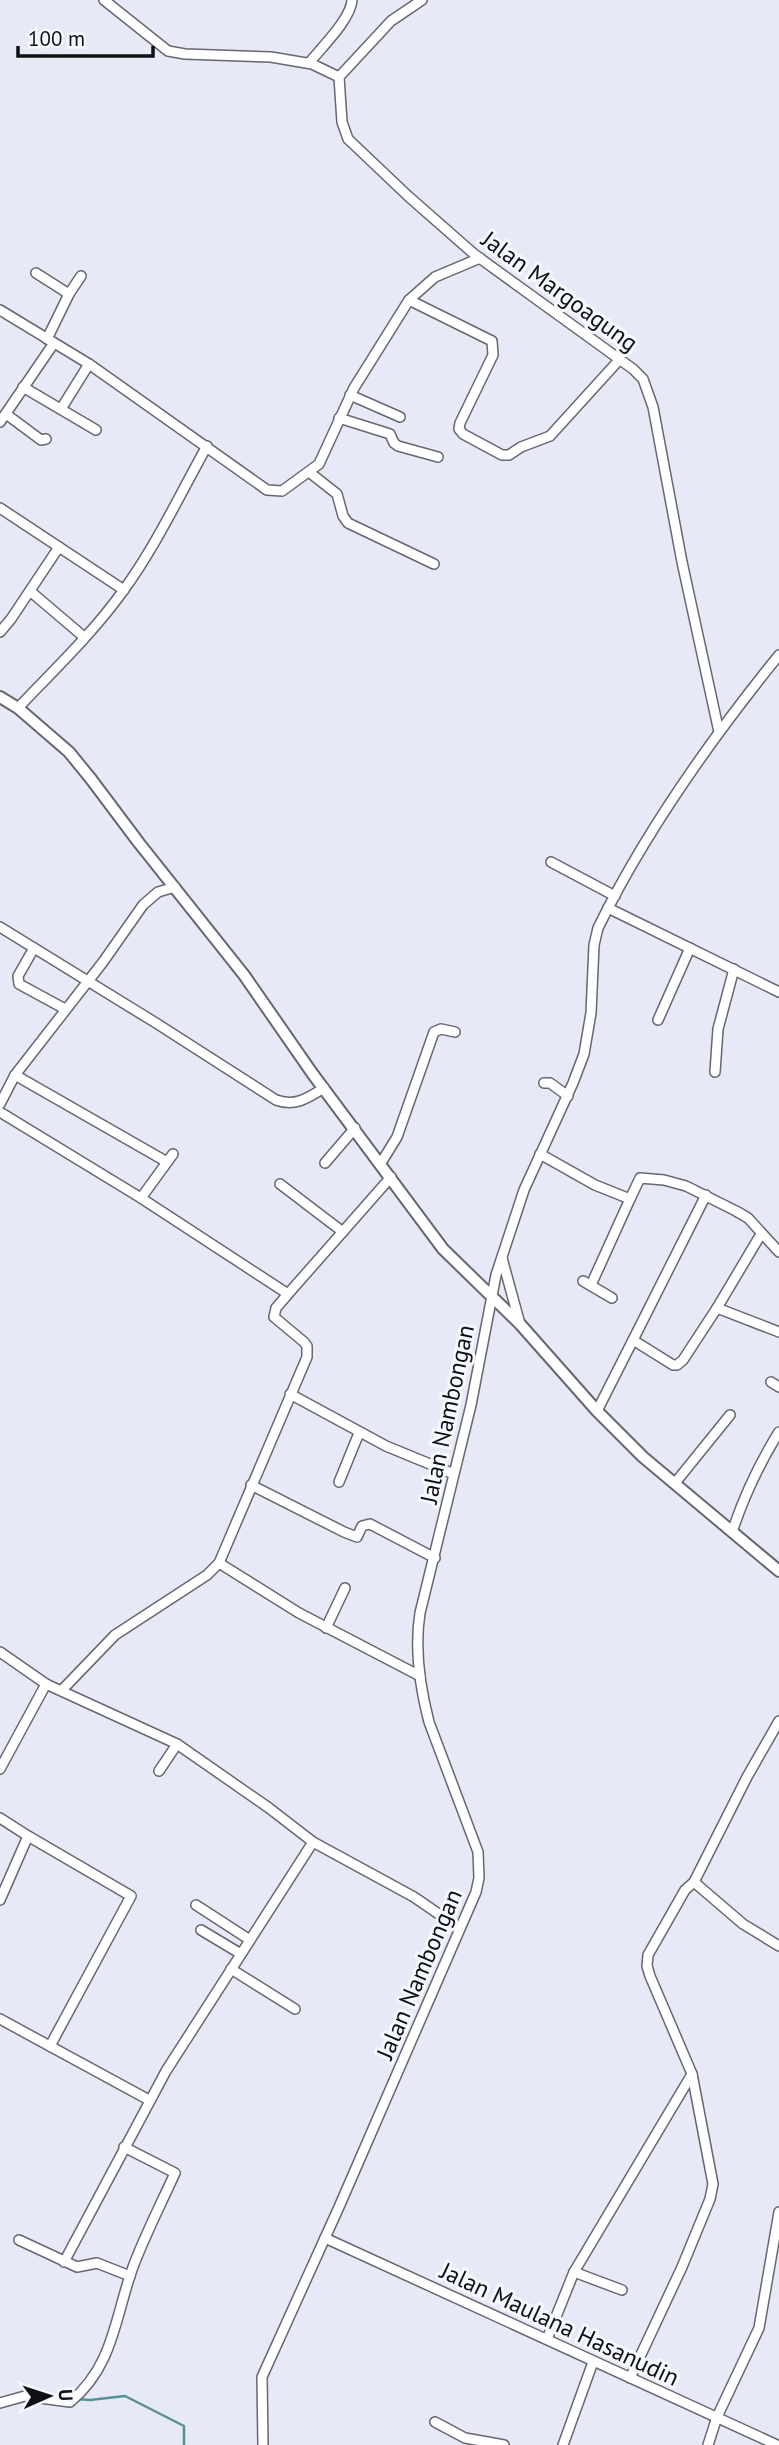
<svg xmlns="http://www.w3.org/2000/svg" width="779" height="2445" font-family="'PT Sans',sans-serif">
<rect width="100%" height="100%" fill="#e7eaf6"/>
<g fill="none" stroke-linecap="round" stroke-linejoin="round">
<!-- stream -->
<polyline stroke="#569295" stroke-width="2.5" points="77,2399 90,2400 125,2396 184,2426 184,2445"/>
<!-- minor casing -->
<g stroke="#656771" stroke-width="12">
<g id="minor">
<polyline points="104,0 168,51 185,54 271,57 312,64 339,77"/>
<polyline points="422,0 391,21 339,77 342,122 348,139 408,196 474,254 633,369 643,379 653,407 682,562 719,732"/>
<path d="M309 63C321 48 351 19 352 0"/>
<polyline points="36,273 69,294"/>
<polyline points="409,300 492,341 493,355 460,423 459,429 463,434 502,455 509,455 521,447 550,436 620,359"/>
<polyline points="0,310 89,364 267,490 282,491 319,464 354,388 409,300 435,277 480,258"/>
<polyline points="47,339 69,294 81,276"/>
<polyline points="23,387 96,430"/>
<polyline points="350,395 400,417"/>
<polyline points="61,409 89,364"/>
<polyline points="6,414 41,440 46,439"/>
<polyline points="339,418 390,434 394,443 398,446 438,457"/>
<polyline points="0,422 54,343"/>
<polyline points="309,472 337,494 343,516 348,523 434,564"/>
<polyline points="0,508 124,590"/>
<polyline points="30,591 84,637"/>
<polyline points="0,632 11,619 59,547"/>
<path d="M18 708C54 670 93 633 123 591 156 546 180 494 207 446"/>
<polyline points="551,862 615,896"/>
<polyline points="608,908 779,992"/>
<path d="M0 927 156 1023 276 1100C295 1107 308 1098 324 1088"/>
<polyline points="34,948 18,976 19,984 65,1009"/>
<polyline points="658,1020 690,948"/>
<polyline points="715,1072 718,1029 734,969"/>
<polyline points="15,1075 167,1162"/>
<polyline points="544,1083 550,1083 568,1096"/>
<polyline points="0,1104 15,1075 103,962 143,905 158,892 175,887"/>
<polyline points="0,1112 141,1198 288,1294 391,1177"/>
<polyline points="540,1154 595,1185 630,1199 640,1178 664,1180 686,1186 736,1211 748,1218 779,1252"/>
<polyline points="325,1163 355,1128"/>
<polyline points="381,1163 397,1137 434,1032 441,1029 455,1032"/>
<polyline points="280,1184 343,1232"/>
<polyline points="141,1198 173,1154"/>
<polyline points="502,1258 520,1324"/>
<polyline points="583,1281 612,1298"/>
<polyline points="591,1285 630,1199"/>
<polyline points="717,1308 779,1332"/>
<polyline points="633,1340 706,1195"/>
<polyline points="771,1382 779,1387"/>
<polyline points="290,1394 386,1446 454,1474"/>
<polyline points="597,1411 633,1340 673,1365 677,1365 683,1360 717,1308 761,1234"/>
<polyline points="339,1482 359,1433"/>
<polyline points="675,1483 730,1415"/>
<polyline points="251,1485 344,1532 357,1537 362,1526 370,1524 435,1558"/>
<path d="M732 1532C744 1496 759 1464 779 1432"/>
<polyline points="219,1563 299,1613 420,1676"/>
<polyline points="326,1628 345,1588"/>
<polyline points="0,1652 46,1684 177,1744 269,1808 313,1842 414,1897 459,1928"/>
<polyline points="62,1690 115,1635 207,1575 219,1563 307,1357 307,1346 304,1342 274,1317 276,1308 288,1294"/>
<polyline points="0,1769 46,1684"/>
<polyline points="159,1771 177,1744"/>
<polyline points="0,1818 28,1836 0,1900"/>
<polyline points="28,1836 131,1896 50,2046"/>
<polyline points="694,1882 743,1924 779,1946"/>
<polyline points="196,1905 250,1940"/>
<polyline points="201,1930 241,1954"/>
<polyline points="231,1969 295,2009"/>
<polyline points="0,2019 149,2100"/>
<polyline points="325,2238 777,2445"/>
<polyline points="19,2240 77,2267 97,2263 130,2276"/>
<polyline points="64,2262 166,2071 313,1842"/>
<polyline points="574,2272 622,2290"/>
<polyline points="547,2339 574,2272 692,2074"/>
<polyline points="630,2378 682,2267 710,2199 713,2184 692,2074 650,1976 647,1966 648,1955 685,1890 694,1882 747,1777 779,1721"/>
<path d="M0 2403 25 2396 70 2402C114 2366 115 2316 133 2267 145 2235 161 2204 175 2173L124 2147"/>
<polyline points="435,2422 465,2438 504,2445"/>
<path d="M263 2445 262 2377 339 2207 476 1892 479 1878 478 1852 429 1722C420 1687 414 1650 420 1613L471 1405 496 1275 524 1190 573 1083 584 1054 591 1013 594 945 598 928C646 830 711 739 779 655"/>
<polyline points="563,2445 593,2362"/>
<polyline points="708,2445 717,2417 759,2328 779,2212"/>
</g>
</g>
<!-- tertiary casing -->
<g stroke="#656771" stroke-width="14">
<polyline id="tertiary" points="0,697 18,708 69,752 91,779 139,843 244,975 312,1073 443,1249 520,1324 597,1411 643,1457 779,1571"/>
</g>
<!-- minor -->
<use href="#minor" stroke="#fff" stroke-width="9"/>
<!-- tertiary -->
<use href="#tertiary" stroke="#fff" stroke-width="10"/>
</g>
<g text-anchor="middle" dominant-baseline="central" stroke-width="6" stroke-linejoin="round" paint-order="stroke">
<!-- street labels -->
<g font-size="24" fill="#101014" stroke="#f6f8ff">
<text transform="translate(560 291) rotate(36)">Jalan Margoagung</text>
<text transform="translate(447 1414) rotate(-78)">Jalan Nambongan</text>
<text transform="translate(419 1974) rotate(-67)">Jalan Nambongan</text>
<text transform="translate(560 2324) rotate(25)">Jalan Maulana Hasanudin</text>
</g>
</g>
<!-- north arrow -->
<g transform="translate(49 2396) rotate(87)" stroke="#f6f8ff" stroke-width="5" paint-order="stroke">
<path d="M0-5L12 26L0 18L-12 26Z" fill="#101014"/>
<text y="-10" font-size="19" font-weight="bold" text-anchor="middle" fill="#101014">U</text>
</g>
<!-- scale -->
<path d="M18 46v10h135v-10" fill="none" stroke="#101014" stroke-width="3.5"/>
<text x="28" y="46" font-size="21" fill="#101014" stroke="#f6f8ff" stroke-width="5" paint-order="stroke">100 m</text>
</svg>
